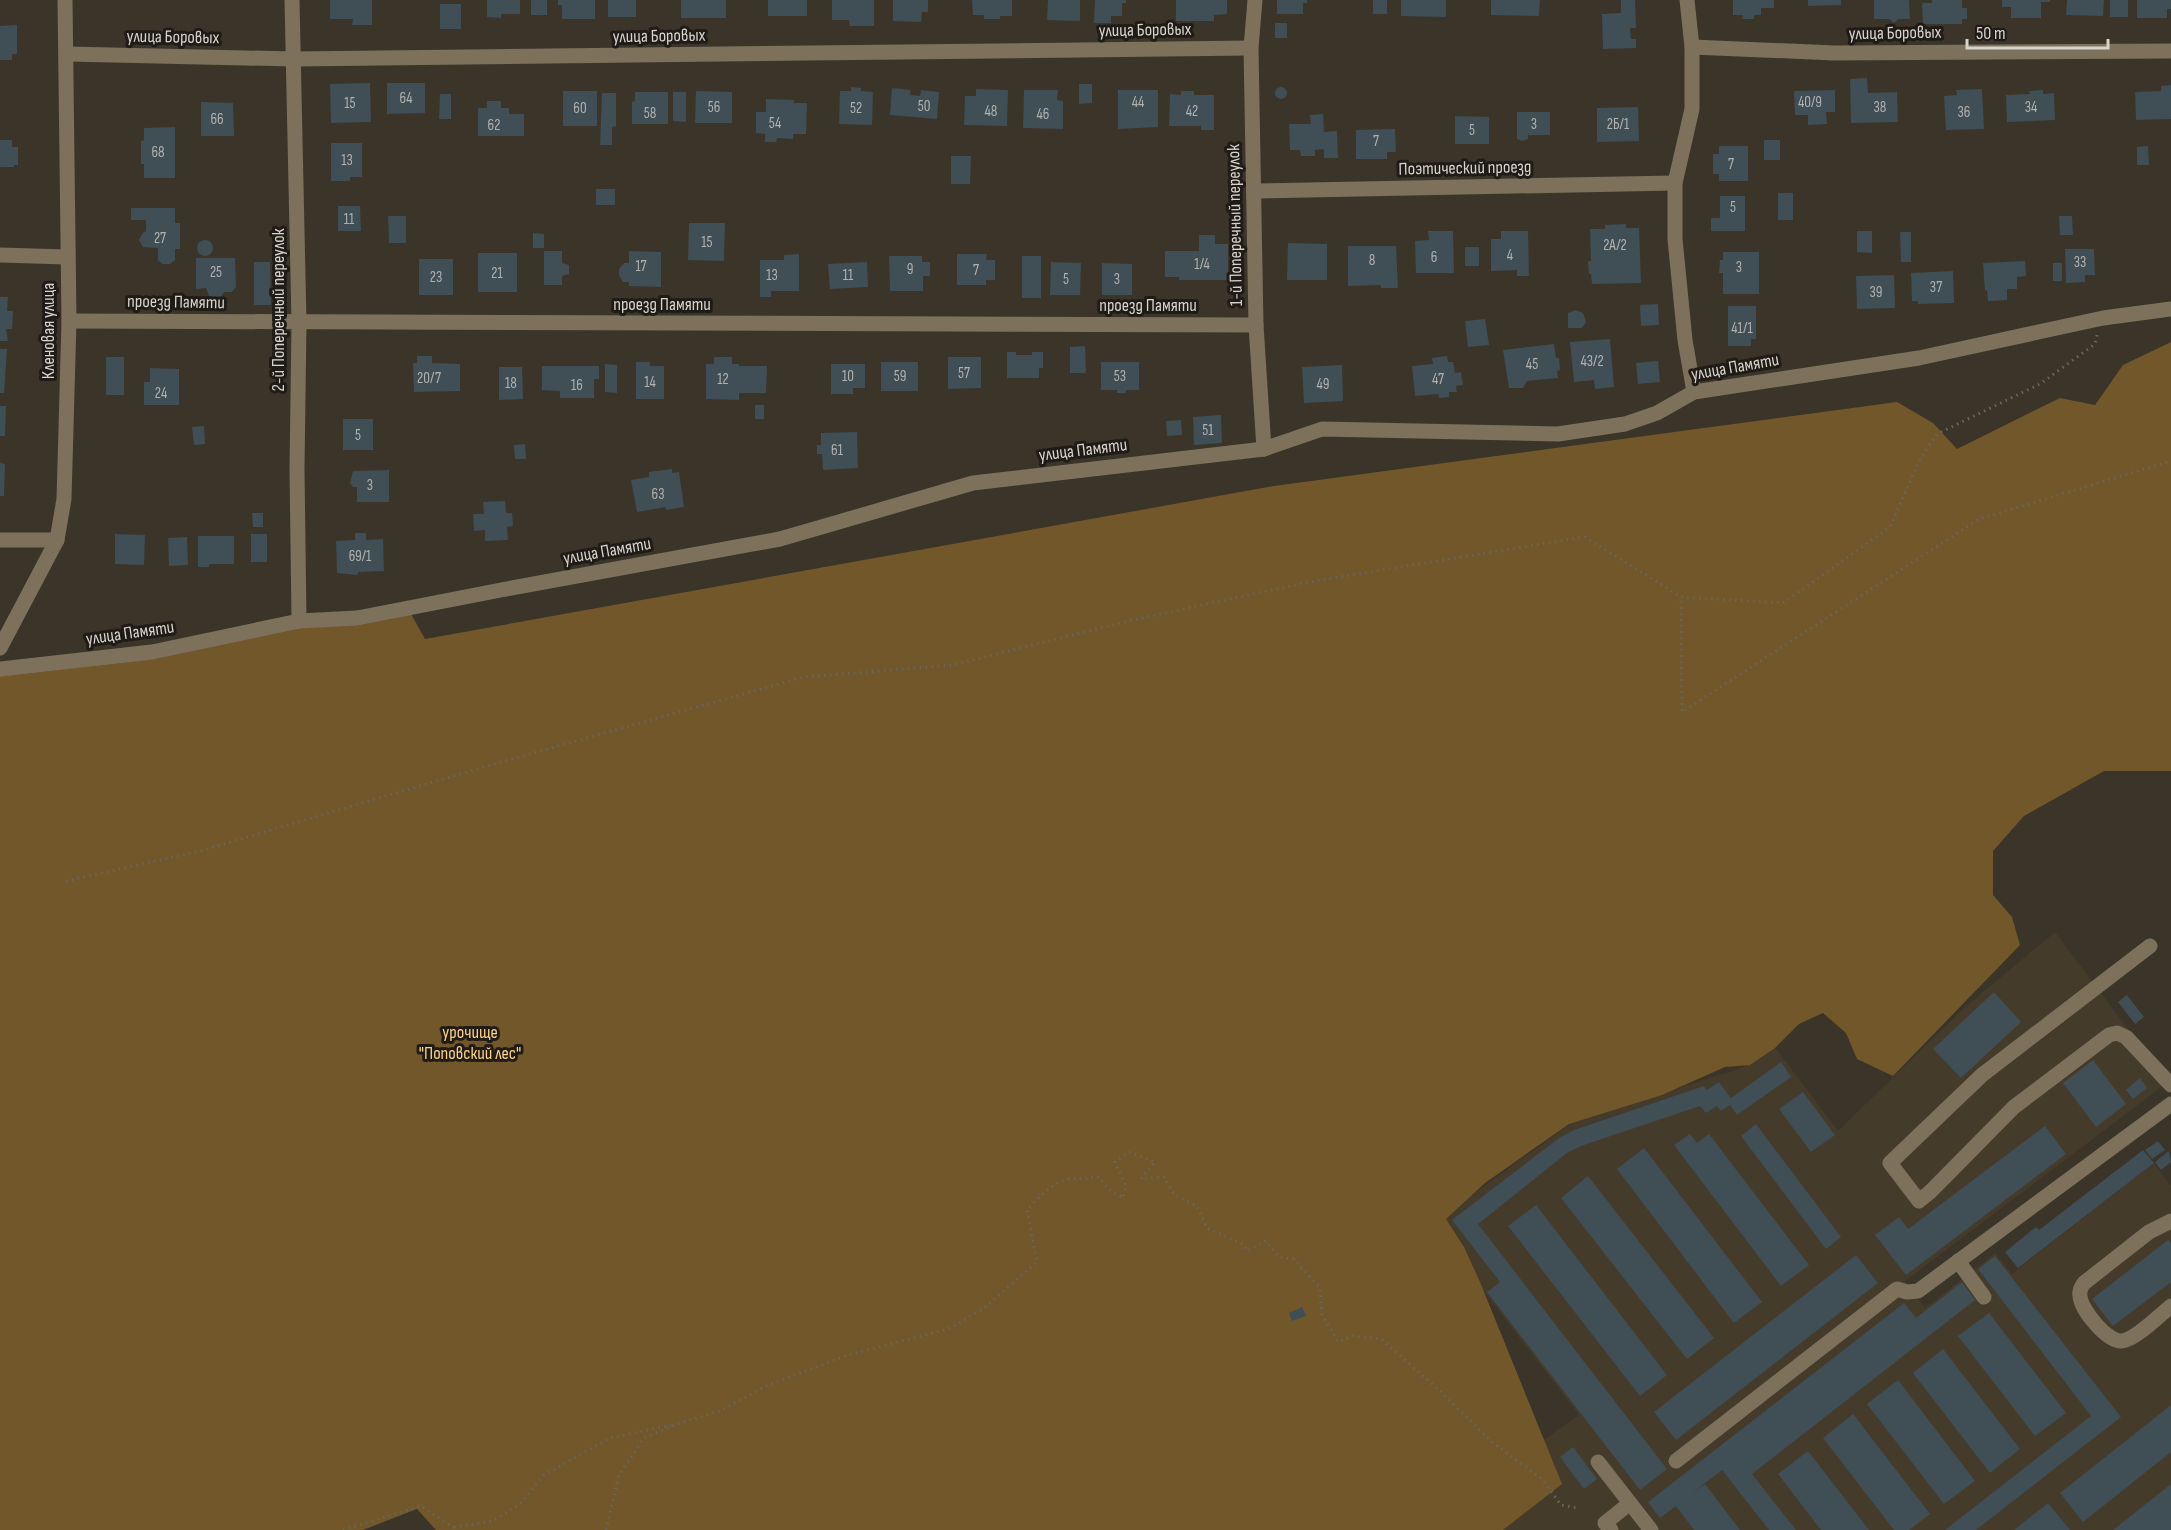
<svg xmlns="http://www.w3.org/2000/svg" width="2171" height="1530" font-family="'Sofia Sans Condensed',sans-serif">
<rect width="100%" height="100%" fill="#3b3429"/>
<!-- built -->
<polygon fill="#453b2a" points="2055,932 2168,1082 1905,1281 1925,1308 1995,1253 2012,1274 2154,1163 2171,1186 2171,1530 1418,1530 1579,1415 1432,1224 1571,1123 1744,1067 1774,1046 1838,1131 1965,1007"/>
<!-- green -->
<polygon fill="#715729" points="2171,342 2171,771 2104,771 2024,816 1993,851 1993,895 2012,917 2020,945 1893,1076 1857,1059 1846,1033 1823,1013 1799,1024 1775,1048 1750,1065 1725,1067 1662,1095 1569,1124 1485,1183 1446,1219 1464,1247 1480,1282 1562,1484 1503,1530 436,1530 417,1509 363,1530 0,1530 0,674 406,605 425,639 1274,486 1897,402 1933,423 1957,449 2060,398 2095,405 2123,365"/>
<!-- building -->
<g fill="#404e55">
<polygon points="330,0 372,0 372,25 352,25 353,19 330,19"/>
<polygon points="487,0 520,0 520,14 501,14 501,18 487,17"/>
<rect x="531" y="0" width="16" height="15"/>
<polygon points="558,0 595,0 595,19 562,19 562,5 558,5"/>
<rect x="608" y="0" width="28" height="17"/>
<rect x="681" y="0" width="45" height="18"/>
<rect x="768" y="0" width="39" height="16"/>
<polygon points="832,0 874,0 874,26 850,26 849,20 832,20"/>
<polygon points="893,0 928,0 928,12 922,12 921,22 893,21"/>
<polygon points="972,0 1012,0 1012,16 1000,16 1000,19 984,19 984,15 973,15"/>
<polygon points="1048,0 1080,0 1080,21 1047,20"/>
<polygon points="1095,0 1126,0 1126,3 1122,3 1122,16 1111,16 1111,23 1094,23"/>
<polygon points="1176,0 1227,0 1227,14 1214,15 1214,21 1176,21"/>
<polygon points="1277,0 1307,0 1307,3 1303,3 1303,14 1277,14"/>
<rect x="1373" y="0" width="14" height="14"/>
<polygon points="1401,0 1446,0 1446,17 1401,16"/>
<polygon points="1491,0 1540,0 1539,16 1491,15"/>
<polygon points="1621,0 1635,0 1636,28 1630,28 1631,39 1636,39 1636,48 1603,49 1602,14 1621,13"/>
<polygon points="1733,0 1774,0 1774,8 1761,8 1761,15 1754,15 1754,19 1742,19 1743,15 1733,15"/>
<polygon points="1808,0 1841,0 1841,5 1808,6"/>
<polygon points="1874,0 1909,0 1910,19 1898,19 1894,23 1889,19 1874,19"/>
<polygon points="1932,0 1962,0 1962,8 1967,8 1967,19 1962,19 1962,24 1923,24 1922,3 1932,3"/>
<polygon points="2002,0 2050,0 2050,2 2041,2 2041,18 2011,18 2011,7 2002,7"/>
<polygon points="2067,0 2104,0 2103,16 2066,15"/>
<rect x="2110" y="0" width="18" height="17"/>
<polygon points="2137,0 2171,0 2171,9 2167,9 2167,18 2137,18"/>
<rect x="440" y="4" width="21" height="25"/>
<rect x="1275" y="23" width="12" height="15"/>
<polygon points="17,25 17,54 12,54 12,60 0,60 0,26"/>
<polygon points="1867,78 1868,93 1897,92 1898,122 1851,123 1850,79"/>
<polygon points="370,83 371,122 331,123 330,84"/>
<polygon points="387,83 425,83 425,113 387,114"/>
<polygon points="1079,84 1092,84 1092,103 1079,104"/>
<polygon points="2171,85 2171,119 2136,120 2135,92 2161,91 2161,86"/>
<circle cx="1281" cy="93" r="6"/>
<polygon points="851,87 861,88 861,91 873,92 872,125 839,124 840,91 851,91"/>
<polygon points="892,88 911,90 910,95 920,96 921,90 939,92 937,119 890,115"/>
<polygon points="976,89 1008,90 1007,126 964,125 965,96 976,96"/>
<polygon points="1982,89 1984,129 1946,130 1944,96 1957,95 1956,90"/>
<polygon points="1024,90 1058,90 1057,100 1063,101 1063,129 1023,128"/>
<polygon points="1118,90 1158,90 1158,127 1118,129"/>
<polygon points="1835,90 1835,112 1826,112 1827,124 1808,125 1808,115 1795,115 1794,91"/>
<polygon points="2043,90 2043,94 2054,93 2055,120 2007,122 2006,95 2030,94 2029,91"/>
<rect x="563" y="91" width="34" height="35"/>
<polygon points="696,91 732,92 732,123 695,123"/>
<polygon points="1181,91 1194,91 1194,95 1214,95 1214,130 1201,130 1201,126 1169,126 1170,94 1181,95"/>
<polygon points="635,92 668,92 668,124 632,124 632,102 635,101"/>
<polygon points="673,92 686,92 686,122 673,121"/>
<polygon points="602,93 616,93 616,126 612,127 612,145 600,145"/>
<polygon points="440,94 451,94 451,119 439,119"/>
<polygon points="766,99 794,100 794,103 807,103 806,134 793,134 793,139 777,138 776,142 765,142 765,134 756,133 756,112 766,112"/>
<polygon points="487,101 501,101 501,108 509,108 509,114 524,114 524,136 478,136 478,108 487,108"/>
<polygon points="201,102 233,103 234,136 201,136"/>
<polygon points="1638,107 1639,141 1597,142 1597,108"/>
<polygon points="1517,112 1550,112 1550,135 1528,135 1528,139 1522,141 1517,139"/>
<polygon points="1323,114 1324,132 1337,131 1338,158 1324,158 1324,149 1315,150 1315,156 1301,156 1300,150 1290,150 1289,124 1311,124 1310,115"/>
<polygon points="1455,116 1489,117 1489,144 1455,144"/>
<polygon points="175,127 175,178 144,178 144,164 141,164 141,141 144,140 144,128"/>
<polygon points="1395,129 1396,152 1387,152 1387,159 1356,159 1356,130"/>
<polygon points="0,140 12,140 12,147 18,147 18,165 14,165 14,167 0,167"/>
<rect x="1764" y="140" width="16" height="20"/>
<polygon points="331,143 362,143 362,177 350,177 350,181 331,181"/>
<polygon points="1719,146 1748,146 1748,181 1719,181 1719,174 1713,174 1713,154 1719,154"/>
<polygon points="2148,146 2149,165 2137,165 2137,147"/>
<polygon points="951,156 971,156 970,184 951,184"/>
<rect x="596" y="189" width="19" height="16"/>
<rect x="1778" y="193" width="15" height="27"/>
<polygon points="1720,196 1745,196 1745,231 1711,231 1711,218 1720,218"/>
<polygon points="338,206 360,206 361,231 338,231"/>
<polygon points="131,208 175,208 175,223 180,223 180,249 175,249 175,260 170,264 162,264 158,260 158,248 143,247 139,240 143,233 146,231 146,220 131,220"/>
<polygon points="388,216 406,216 406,243 389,243"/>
<polygon points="2059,216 2072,216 2073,235 2060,235"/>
<polygon points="689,223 725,223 724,261 688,260"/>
<polygon points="1626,224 1626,228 1639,228 1641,283 1592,284 1591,274 1589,274 1588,261 1591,261 1590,229 1605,229 1605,225"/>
<polygon points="1428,231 1453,231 1454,273 1416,273 1415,241 1429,240"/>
<polygon points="1501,231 1528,231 1529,276 1517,276 1517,270 1491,271 1491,239 1501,239"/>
<polygon points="1857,231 1872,231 1872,253 1857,252"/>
<polygon points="1900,232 1911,232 1911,262 1901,262"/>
<polygon points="533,233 544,234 544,248 533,248"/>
<polygon points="1199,235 1215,235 1215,244 1228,244 1228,280 1179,280 1179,277 1165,277 1165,251 1199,251"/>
<circle cx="205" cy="248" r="8"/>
<polygon points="1288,243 1327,244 1327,280 1287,280"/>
<polygon points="1348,246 1396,246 1398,288 1381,288 1381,285 1348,286"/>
<rect x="1465" y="247" width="14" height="19"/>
<polygon points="2065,249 2094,249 2095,275 2085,275 2085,282 2066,283"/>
<polygon points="544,251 562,251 562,263 569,265 569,274 562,276 562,285 544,285"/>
<polygon points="629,251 661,252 661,287 629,286 629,282 623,282 619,275 619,269 624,263 629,263"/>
<polygon points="1723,252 1759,252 1759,294 1723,294 1723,273 1719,273 1720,260 1723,260"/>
<rect x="478" y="253" width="39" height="39"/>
<polygon points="799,254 799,291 771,291 771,297 760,297 760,260 784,260 784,255"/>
<polygon points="957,254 987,254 986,260 995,260 995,280 986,280 986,285 957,285"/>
<polygon points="889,256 922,256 922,262 930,262 930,276 923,276 923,291 890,291"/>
<rect x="1022" y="256" width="19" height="42"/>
<polygon points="196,258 235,258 236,287 232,292 224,292 220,298 216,299 209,296 206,288 196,289"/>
<rect x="419" y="259" width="34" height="36"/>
<polygon points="2025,261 2026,276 2017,277 2017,289 2007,289 2007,300 1988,301 1987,290 1985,291 1983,263"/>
<polygon points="254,262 270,262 271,305 254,305"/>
<polygon points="867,262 868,287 830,289 828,264"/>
<polygon points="1051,262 1081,263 1080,295 1050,295"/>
<polygon points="1102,263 1132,264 1132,295 1102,295"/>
<rect x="2053" y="263" width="9" height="18"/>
<polygon points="1953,271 1954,303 1918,304 1918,301 1912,301 1911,273"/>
<polygon points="1894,275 1895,308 1857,309 1856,276"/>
<polygon points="0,297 8,297 7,311 13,311 12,329 6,329 8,341 0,341"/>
<polygon points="1658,304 1659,325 1641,326 1640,305"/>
<polygon points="1728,306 1756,306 1756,339 1751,339 1751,346 1728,346"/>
<polygon points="1576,310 1583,313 1586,322 1582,328 1568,328 1568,313"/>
<polygon points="1485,319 1489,345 1468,347 1465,321"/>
<polygon points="1610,339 1614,387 1595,389 1594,380 1574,382 1570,342"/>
<polygon points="1554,344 1556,358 1559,358 1560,370 1557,371 1558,378 1527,381 1523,388 1509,388 1503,350"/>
<polygon points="1085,346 1086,373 1070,373 1070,347"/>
<polygon points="0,349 7,349 4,393 0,393"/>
<polygon points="1007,352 1016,352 1016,355 1032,355 1032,352 1043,352 1043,368 1039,368 1039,378 1007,378"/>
<polygon points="417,356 432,356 432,363 460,364 460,391 414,392 413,363 417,363"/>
<polygon points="1447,356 1448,362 1453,362 1455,373 1461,372 1463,385 1456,386 1457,392 1449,392 1449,397 1439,398 1438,394 1415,396 1412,366 1433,364 1432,358"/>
<rect x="106" y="357" width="18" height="38"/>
<polygon points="714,357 732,357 732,364 739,364 739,366 767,366 766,393 739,393 739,400 706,399 706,364 714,364"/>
<polygon points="948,357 981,357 981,388 948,389"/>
<polygon points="1656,361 1658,361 1660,382 1638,384 1636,363"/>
<polygon points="636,362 650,362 650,366 664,366 664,399 636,399"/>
<rect x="881" y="362" width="37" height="29"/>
<polygon points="1101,362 1139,362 1139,390 1126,390 1126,393 1117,393 1117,390 1101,390"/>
<polygon points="605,364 617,365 617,393 605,392"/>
<polygon points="831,364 865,364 865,388 853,388 853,394 831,394"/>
<polygon points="1342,365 1343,401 1304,403 1302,367"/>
<polygon points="542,366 599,366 599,379 594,379 594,398 560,398 560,391 542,390"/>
<polygon points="499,367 522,367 523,399 499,400"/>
<polygon points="150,368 179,369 179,405 144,405 144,382 150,382"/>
<rect x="755" y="405" width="9" height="14"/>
<polygon points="0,406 6,406 5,436 0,436"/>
<polygon points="1221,415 1222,443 1194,445 1193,417"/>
<rect x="343" y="419" width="30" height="31"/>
<polygon points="1181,420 1182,435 1167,436 1166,421"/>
<polygon points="204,426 205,444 194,445 192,427"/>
<polygon points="857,432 858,468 823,470 822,454 817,454 817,445 821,445 821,433"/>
<polygon points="525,444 526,459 515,459 514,445"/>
<polygon points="0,463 5,464 4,496 0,496"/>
<polygon points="672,469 672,473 679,472 684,507 666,510 666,507 637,512 631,480 649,477 649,472"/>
<polygon points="389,470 389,502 357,502 357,487 353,487 350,483 353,471"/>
<polygon points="505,501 506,513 512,513 513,526 507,527 508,540 485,541 485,530 474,531 473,514 484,514 483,502"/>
<polygon points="252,513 263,513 263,527 253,527"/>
<polygon points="355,533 366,533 366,540 383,539 384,571 359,572 357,575 337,573 336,541 355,540"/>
<polygon points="115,534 145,535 144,565 115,564"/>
<rect x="251" y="534" width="16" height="28"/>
<polygon points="198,536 234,536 234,564 209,564 209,567 198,567"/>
<polygon points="187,537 188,565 169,566 168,538"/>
<polygon points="1994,992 2021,1022 1961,1078 1933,1049"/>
<polygon points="2127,995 2144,1017 2135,1024 2118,1002"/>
<polygon points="2093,1060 2126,1104 2096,1127 2063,1083"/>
<polygon points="1781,1062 1791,1077 1737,1115 1730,1105 1721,1111 1717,1106 1706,1113 1700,1106 1581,1146 1567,1153 1478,1224 1667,1469 1640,1490 1487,1292 1500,1282 1452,1220 1559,1138 1574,1130 1704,1086 1707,1090 1719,1082 1731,1098"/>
<polygon points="2140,1078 2147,1088 2133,1099 2126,1090"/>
<polygon points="1803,1092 1835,1135 1811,1152 1779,1109"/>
<polygon points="1756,1124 1841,1237 1826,1249 1741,1136"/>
<polygon points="2045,1126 2066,1154 1906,1275 1875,1235 1899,1217 1908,1229"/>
<polygon points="1690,1134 1697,1143 1709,1134 1809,1265 1781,1286 1674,1145"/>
<polygon points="2158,1141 2165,1150 2152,1159 2145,1150"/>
<polygon points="1644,1148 1762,1302 1734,1323 1617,1169"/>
<polygon points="2143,1150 2154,1163 2018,1268 2005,1252 2036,1227 2039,1230"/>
<polygon points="2169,1151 2171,1162 2161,1170 2155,1162"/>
<polygon points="1588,1176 1714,1338 1687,1359 1561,1198"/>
<polygon points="1536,1205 1667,1375 1640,1396 1508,1226"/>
<polygon points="2168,1240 2171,1243 2171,1282 2113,1326 2092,1299"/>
<polygon points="1856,1255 1878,1283 1676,1440 1654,1412"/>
<polygon points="1995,1256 2121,1417 1976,1530 1945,1530 2091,1416 1978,1269"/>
<polygon points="1962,1282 1975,1300 1752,1474 1796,1530 1769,1530 1722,1470 1692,1493 1705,1484 1740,1530 1694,1530 1676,1506 1660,1518 1648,1502 1904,1303 1916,1318"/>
<polygon points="1302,1307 1306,1316 1292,1321 1289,1313"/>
<polygon points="1989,1313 2066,1413 2035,1436 1958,1336"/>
<polygon points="1943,1349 2020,1449 1990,1473 1913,1373"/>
<polygon points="1898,1380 1975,1481 1944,1504 1867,1404"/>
<polygon points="2171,1405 2171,1452 2083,1522 2060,1493"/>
<polygon points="1853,1414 1930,1514 1909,1530 1894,1530 1823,1438"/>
<polygon points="1573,1447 1597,1479 1584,1489 1560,1457"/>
<polygon points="1808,1451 1869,1530 1821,1530 1778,1474"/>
<polygon points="2171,1484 2171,1530 2113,1530"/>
<polygon points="2048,1503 2070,1530 2014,1530"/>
</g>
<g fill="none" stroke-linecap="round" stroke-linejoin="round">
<!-- path -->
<g stroke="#6b655b" stroke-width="3" stroke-dasharray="1.5 4.5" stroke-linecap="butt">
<polyline points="2097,335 2095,344 2040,384 1937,434 1920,459 1890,527 1783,603 1681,597 1682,712 1979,519 2171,461"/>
<polyline points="66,881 200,851 494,764 804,677 953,665 1137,619 1314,581 1585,537 1681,597"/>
<polyline points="454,1527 493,1521 520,1504 544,1475 610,1438 671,1425"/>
<polyline points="343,1530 421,1506 457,1530"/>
<path d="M606 1530 619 1475 644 1438 680 1423 720 1411 768 1385 848 1355 948 1329 983 1309 1037 1262 1027 1210C1036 1200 1054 1181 1069 1179 1080 1178 1085 1180 1097 1176L1112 1192 1123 1198 1126 1186 1115 1162 1129 1152 1155 1162 1141 1179 1164 1177 1175 1195 1197 1206 1207 1228 1244 1245 1247 1251 1266 1241 1279 1257 1294 1259 1320 1288 1322 1314 1338 1342 1353 1336 1381 1339 1438 1389 1492 1442 1542 1479 1561 1505 1578 1508"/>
</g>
<!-- minor -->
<g stroke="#7d715c" stroke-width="15">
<polyline points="292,0 299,323 297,469 299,621"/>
<polyline points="1255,0 1251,48 1256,325 1264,449"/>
<polyline points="1687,0 1692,47 1692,109 1675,183 1675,239 1685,340 1694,392"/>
<polyline points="1692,47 1835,53 2171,51"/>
<polyline points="67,54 294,59 1251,48"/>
<polyline points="1255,191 1675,183"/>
<polyline points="0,255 67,257"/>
<polyline points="69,321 1256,325"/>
<polyline points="0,540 57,540"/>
<polyline points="0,648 57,540 64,499 69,321 65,0"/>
<polyline points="0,669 152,652 299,621 357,618 501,590 780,539 973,483 1264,449 1322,429 1558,434 1625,424 1657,413 1694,392 1919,358 2103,318 2171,309"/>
<polyline points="2150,946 1982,1075 1890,1163 1919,1201 1930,1192 2014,1107 2109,1035 2117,1033 2126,1037 2171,1085"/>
<path d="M2171 1221 2149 1232 2084 1283C2081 1287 2079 1291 2080 1296 2081 1310 2107 1342 2122 1341 2135 1340 2160 1315 2171 1306"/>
<polyline points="1958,1261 1984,1297"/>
<polyline points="1676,1461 1897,1289 1907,1292 1918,1291 2171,1104"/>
<polyline points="1598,1462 1651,1530"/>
<polyline points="1611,1530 1605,1523 1630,1503"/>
</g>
</g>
<g text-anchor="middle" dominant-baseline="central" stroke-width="6" stroke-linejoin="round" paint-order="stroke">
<!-- number labels -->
<g font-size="15" fill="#b1b2ae">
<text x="406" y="98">64</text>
<text x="1138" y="102">44</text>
<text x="1810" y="102">40/9</text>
<text x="350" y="103">15</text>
<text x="924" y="106">50</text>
<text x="714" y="107">56</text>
<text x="1880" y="107">38</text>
<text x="2031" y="107">34</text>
<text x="580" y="108">60</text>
<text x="856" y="108">52</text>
<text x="991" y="111">48</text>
<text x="1192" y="111">42</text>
<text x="1964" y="112">36</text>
<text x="650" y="113">58</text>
<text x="1043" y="114">46</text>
<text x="217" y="119">66</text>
<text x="775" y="123">54</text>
<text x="1534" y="124">3</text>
<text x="1618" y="124">2Б/1</text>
<text x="494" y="125">62</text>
<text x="1472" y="130">5</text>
<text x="1376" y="141">7</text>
<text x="158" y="152">68</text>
<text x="347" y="160">13</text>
<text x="1731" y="164">7</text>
<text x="1733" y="207">5</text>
<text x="349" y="219">11</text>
<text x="160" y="238">27</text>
<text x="707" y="242">15</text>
<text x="1615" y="245">2А/2</text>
<text x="1510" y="255">4</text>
<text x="1434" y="257">6</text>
<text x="1372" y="260">8</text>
<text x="2080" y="262">33</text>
<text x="1202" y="264">1/4</text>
<text x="641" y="266">17</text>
<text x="1739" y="267">3</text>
<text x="910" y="269">9</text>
<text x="976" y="270">7</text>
<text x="216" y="272">25</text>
<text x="497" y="273">21</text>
<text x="772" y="275">13</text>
<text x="848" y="275">11</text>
<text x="436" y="277">23</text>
<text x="1066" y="279">5</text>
<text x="1117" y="279">3</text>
<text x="1936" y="287">37</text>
<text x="1876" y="292">39</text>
<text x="1742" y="328">41/1</text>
<text x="1592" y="361">43/2</text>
<text x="1532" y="364">45</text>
<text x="964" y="373">57</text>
<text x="848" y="376">10</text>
<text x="900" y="376">59</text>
<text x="1120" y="376">53</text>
<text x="429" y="378">20/7</text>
<text x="723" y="379">12</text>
<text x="1438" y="379">47</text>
<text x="650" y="382">14</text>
<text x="511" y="383">18</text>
<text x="1323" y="384">49</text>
<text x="577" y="385">16</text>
<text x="161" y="393">24</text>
<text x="1208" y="430">51</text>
<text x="358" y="435">5</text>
<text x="837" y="450">61</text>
<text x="370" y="485">3</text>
<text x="658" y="494">63</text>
<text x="360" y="556">69/1</text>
</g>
<!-- street labels -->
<g font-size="18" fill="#d7d3cc" stroke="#1f1c17">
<text transform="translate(1145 30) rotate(-1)">улица Боровых</text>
<text transform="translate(1895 33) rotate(-1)">улица Боровых</text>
<text transform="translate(659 36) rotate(-1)">улица Боровых</text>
<text transform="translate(173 37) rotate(1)">улица Боровых</text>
<text transform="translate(1465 168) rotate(-1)">Поэтический проезд</text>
<text transform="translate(1235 225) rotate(-91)">1-й Поперечный переулок</text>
<text transform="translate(176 302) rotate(1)">проезд Памяти</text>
<text x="662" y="304">проезд Памяти</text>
<text x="1148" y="305">проезд Памяти</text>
<text transform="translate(278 310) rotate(-90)">2-й Поперечный переулок</text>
<text transform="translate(48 331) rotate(-90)">Кленовая улица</text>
<text transform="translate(1735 367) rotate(-10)">улица Памяти</text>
<text transform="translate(1083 450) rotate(-7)">улица Памяти</text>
<text transform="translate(607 551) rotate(-10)">улица Памяти</text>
<text transform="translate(130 633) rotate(-8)">улица Памяти</text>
</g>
<!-- park labels -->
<g font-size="18" fill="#fdd085" stroke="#1f1c17">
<text x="470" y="1032">урочище<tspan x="470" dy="21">"Поповский лес"</tspan></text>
</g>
</g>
<!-- scale -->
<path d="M1967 39v9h141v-9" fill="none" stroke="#d7d3cc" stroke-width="3"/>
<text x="1976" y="39" font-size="18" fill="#d7d3cc" stroke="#1f1c17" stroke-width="4.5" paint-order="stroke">50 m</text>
</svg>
